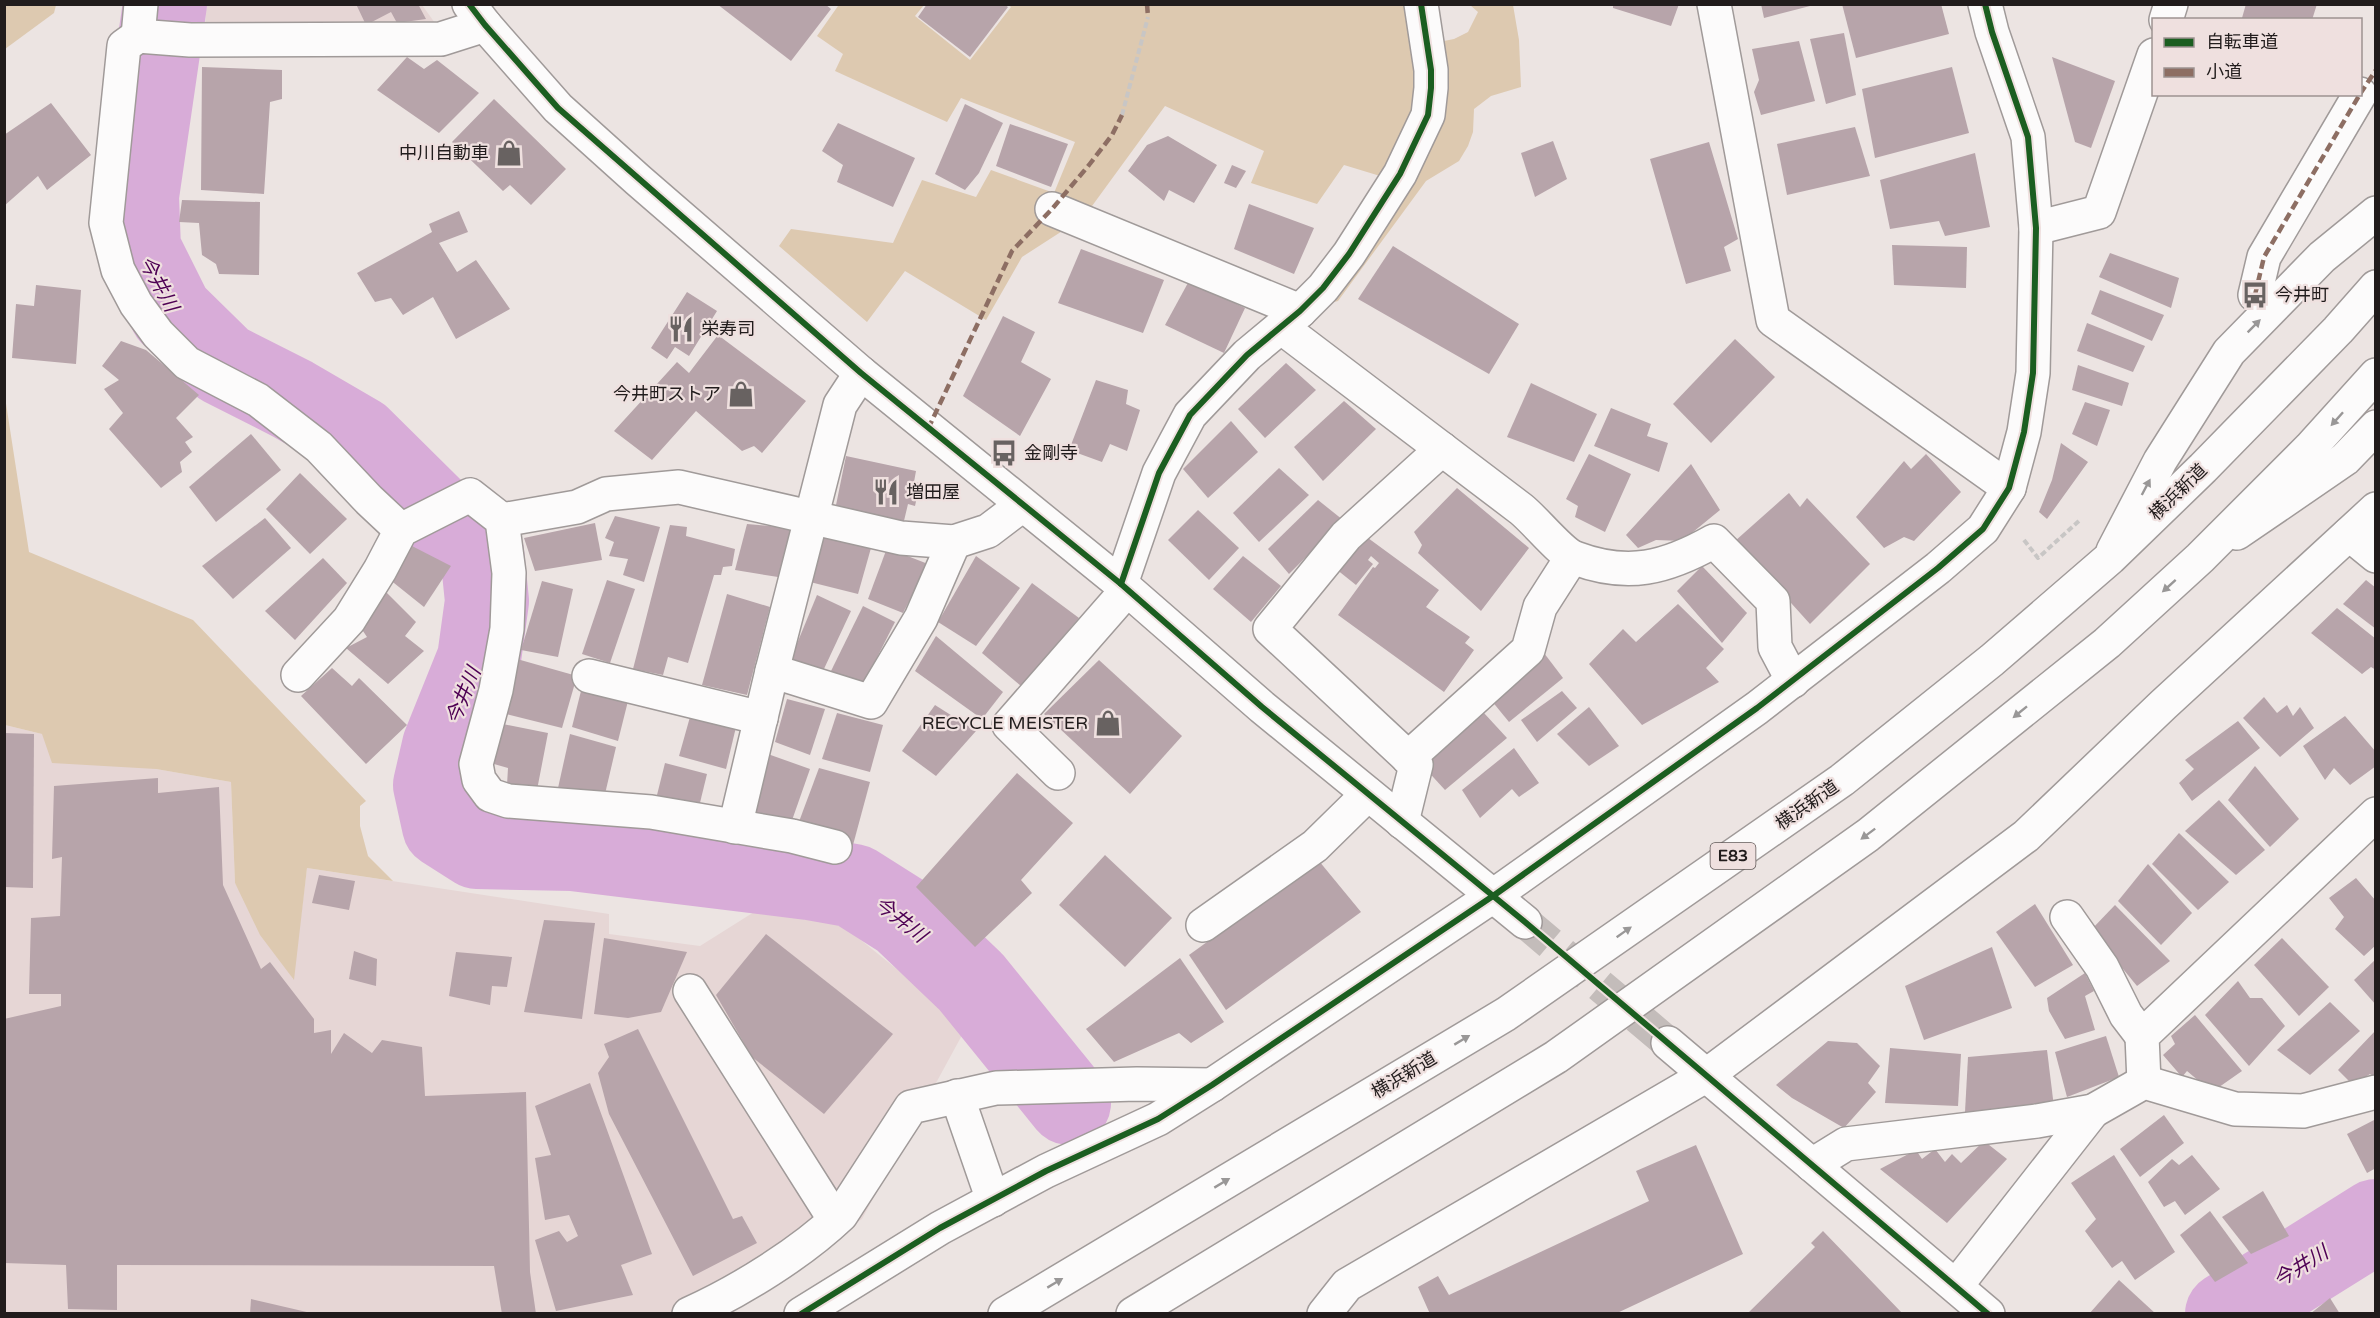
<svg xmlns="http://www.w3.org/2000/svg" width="2380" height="1318" font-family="'Varela Round','Noto Sans JP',sans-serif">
<rect width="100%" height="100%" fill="#ece4e2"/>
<!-- built -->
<g fill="#e6d6d5">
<polygon points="207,4 422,5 435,23 205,25"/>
<polygon points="5,725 42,734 156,769 231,782 235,883 293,979 307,868 609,914 609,934 700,946 770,902 830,915 967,1026 862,1219 725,1307 712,1313 5,1314"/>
</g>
<!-- green -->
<g fill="#ddc9b0">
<polygon points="5,4 56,4 56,5 54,13 5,49"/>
<polygon points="838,6 924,5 915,16 970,60 1011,7 1008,5 1407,5 1419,46 1454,39 1468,32 1478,12 1470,5 1513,5 1519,40 1521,87 1491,96 1474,109 1473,132 1468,146 1459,161 1426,181 1338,301 1307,309 1390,179 1344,165 1317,204 1251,183 1264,151 1165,106 1084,217 1022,257 986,320 905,271 867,322 779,246 791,229 893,243 922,180 976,197 991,170 1054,193 1075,142 961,98 947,122 835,71 843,54 817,36"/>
<polygon points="5,397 29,552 193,620 366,801 360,806 360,826 368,856 393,881 307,868 294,980 260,935 235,883 231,782 156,769 52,763 42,734 5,725"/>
</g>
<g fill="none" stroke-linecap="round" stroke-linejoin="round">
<!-- river -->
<g stroke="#d8acd8" stroke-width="84">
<polyline points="165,4 137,196 139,249 171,313 223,364 292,399 359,438 454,532 482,552 487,601 479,659 444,746 435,785 444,826 477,847 573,849 809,878 854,886 903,917 971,982 1069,1103"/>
<polyline points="2227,1314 2376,1221"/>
</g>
</g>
<!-- building -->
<g fill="#b7a4aa">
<polygon points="356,4 418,4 426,19 397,23 391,12 366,25"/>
<polygon points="717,4 825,4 831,9 791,61"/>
<polygon points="927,4 1004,4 1008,7 970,57 918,17"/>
<polygon points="1613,4 1679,4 1671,26 1613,8"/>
<polygon points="1761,4 1814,4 1814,5 1764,18"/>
<polygon points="1842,4 1941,4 1949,34 1856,58"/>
<polygon points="2246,4 2317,4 2312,20 2245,20 2242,18"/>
<polygon points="1844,33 1856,95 1826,104 1810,39"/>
<polygon points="1799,41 1815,101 1761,115 1754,92 1759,80 1752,49"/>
<polygon points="407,57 424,69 437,60 479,93 439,133 377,90"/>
<polygon points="2052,57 2115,81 2091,148 2075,142"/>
<polygon points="202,67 282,70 282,99 270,102 264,194 201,190"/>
<polygon points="1952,67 1969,133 1875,158 1862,89"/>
<polygon points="494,99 566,169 531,205 510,185 503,191 452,142"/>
<polygon points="51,103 91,155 47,190 38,176 4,206 4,135"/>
<polygon points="965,104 1003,123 979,173 965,190 935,174"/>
<polygon points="838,123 915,158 893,207 837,182 843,165 822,151"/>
<polygon points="1010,124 1068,144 1051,187 996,166"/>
<polygon points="1855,127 1870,176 1787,195 1777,144"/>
<polygon points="1168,136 1217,165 1194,203 1169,190 1164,201 1128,171 1147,145"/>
<polygon points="1553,141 1567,179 1535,197 1521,153"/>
<polygon points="1709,142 1738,239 1724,247 1731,271 1686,284 1650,159"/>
<polygon points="1975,153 1990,227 1945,236 1939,221 1890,229 1880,180"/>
<polygon points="1232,165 1246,171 1236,188 1224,183"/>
<polygon points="182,200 260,202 259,275 219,274 216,264 202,255 199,223 179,222"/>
<polygon points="1249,204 1314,228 1294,274 1234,249"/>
<polygon points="459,211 468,232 439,243 457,272 476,260 510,309 456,339 433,297 403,315 391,298 375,302 357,273 432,232 429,224"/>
<polygon points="1892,245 1967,247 1966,288 1894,285"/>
<polygon points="1393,246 1519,324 1489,374 1358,299"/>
<polygon points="1081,249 1164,280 1143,333 1058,303"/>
<polygon points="2110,253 2179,278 2171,308 2099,277"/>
<polygon points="1189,281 1245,308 1224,353 1165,325"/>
<polygon points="36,285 81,290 76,364 12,358 16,304 34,306"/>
<polygon points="2100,290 2164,315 2152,341 2091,314"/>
<polygon points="687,292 717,311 689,356 675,347 667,359 651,348"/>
<polygon points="1003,316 1035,332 1021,362 1051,379 1020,436 963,396"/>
<polygon points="2087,323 2145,346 2133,372 2077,351"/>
<polygon points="718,335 806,401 762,453 754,446 742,451 696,411 652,460 614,431 677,362 689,373"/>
<polygon points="1735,339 1775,377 1711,443 1673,404"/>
<polygon points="121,341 146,350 199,395 176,418 193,437 185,442 192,452 180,462 182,472 161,488 109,429 123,413 104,389 119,380 102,366"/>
<polygon points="1286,363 1316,390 1265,438 1238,409"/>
<polygon points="2078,365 2129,383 2122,406 2072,390"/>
<polygon points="1096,380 1128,390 1126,404 1140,410 1127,451 1110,444 1102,462 1069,450"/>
<polygon points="1531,383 1597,414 1574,462 1507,437"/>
<polygon points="1344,401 1376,429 1323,481 1294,447"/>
<polygon points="2085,402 2110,410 2097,446 2072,434"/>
<polygon points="1611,408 1651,424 1647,436 1668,443 1659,472 1594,446"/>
<polygon points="1231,421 1258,452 1208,498 1183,469"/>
<polygon points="251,434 281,470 216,522 189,487"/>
<polygon points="2061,443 2088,462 2047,519 2039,512 2052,480"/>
<polygon points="1589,454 1631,474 1605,532 1575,517 1578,506 1566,499"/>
<polygon points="1926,454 1961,492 1914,541 1904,537 1884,548 1856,517 1904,461 1911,469"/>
<polygon points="846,456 916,471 914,482 920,483 915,506 908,504 903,525 835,510"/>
<polygon points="1691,464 1720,510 1682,541 1656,540 1638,548 1626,535"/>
<polygon points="1279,468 1309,495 1259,542 1233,513"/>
<polygon points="300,473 347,519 310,554 266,509"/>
<polygon points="1457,488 1529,548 1481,611 1418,553 1422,545 1414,532"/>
<polygon points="1789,493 1800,507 1807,498 1870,564 1810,624 1735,541"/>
<polygon points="1318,500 1343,520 1289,574 1268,549"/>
<polygon points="1198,510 1239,548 1209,580 1168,540"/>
<polygon points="615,516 660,527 644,582 623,575 628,559 609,556 614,542 605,538"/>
<polygon points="265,518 291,548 233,599 202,566"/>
<polygon points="595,523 602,560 535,571 524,538"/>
<polygon points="747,524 791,528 778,577 735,570"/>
<polygon points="670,525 687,527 686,536 735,549 732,566 723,567 721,575 714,575 688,663 668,657 663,675 633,669"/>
<polygon points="824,538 871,548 858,594 810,582"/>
<polygon points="1368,538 1439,590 1426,607 1470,637 1465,643 1474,650 1444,692 1338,615 1373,567 1375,568 1379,563 1371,556 1368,560 1373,564 1356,585 1336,569 1355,545 1359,548"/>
<polygon points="412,546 451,566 424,607 389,579"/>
<polygon points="887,548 928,564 903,613 868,599"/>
<polygon points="976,556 1020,588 976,646 938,622"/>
<polygon points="1243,556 1281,586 1251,622 1213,589"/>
<polygon points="323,558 347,583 295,640 265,611"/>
<polygon points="1702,566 1747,613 1722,643 1677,591"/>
<polygon points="607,580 635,589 610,663 582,654"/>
<polygon points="2366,580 2376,588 2376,629 2343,604"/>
<polygon points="542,581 573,589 558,657 521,650"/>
<polygon points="1032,583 1079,618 1021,686 982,653"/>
<polygon points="384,590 416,622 405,636 424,651 388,684 346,648 367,637 357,622"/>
<polygon points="727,594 770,607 747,695 702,685"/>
<polygon points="817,595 851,611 823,671 789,663"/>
<polygon points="1678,604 1724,649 1706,668 1719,682 1642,725 1589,664 1623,629 1636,642"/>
<polygon points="863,606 895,622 863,685 831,671"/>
<polygon points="2337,608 2376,639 2376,670 2371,667 2362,674 2311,633"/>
<polygon points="936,636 1003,692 982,719 915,671"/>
<polygon points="1544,653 1563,678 1509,722 1491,700"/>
<polygon points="517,659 577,676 562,728 502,713"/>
<polygon points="1099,660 1182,736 1130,794 1044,714"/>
<polygon points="332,668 352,686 359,678 407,725 366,764 301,696"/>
<polygon points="582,687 628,701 618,741 572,727"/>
<polygon points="1562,691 1577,708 1537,742 1521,720"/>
<polygon points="2264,697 2277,713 2287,705 2293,716 2300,707 2314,728 2280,757 2243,718"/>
<polygon points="787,699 825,709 810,755 775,742"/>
<polygon points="935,705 976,731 936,776 902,751"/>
<polygon points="1589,707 1619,746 1589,766 1557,734"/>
<polygon points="837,713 883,725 870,772 822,759"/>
<polygon points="1484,713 1507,738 1445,790 1423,766"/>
<polygon points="2345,716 2376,752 2376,766 2350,785 2334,768 2325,780 2303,746"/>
<polygon points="690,717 736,727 726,769 679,756"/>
<polygon points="2238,721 2260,748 2192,801 2179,783 2194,769 2185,760"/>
<polygon points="503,724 548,733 537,790 507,785 508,768 487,762"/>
<polygon points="4,733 34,734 33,888 4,887"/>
<polygon points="570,734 616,747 605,794 558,788"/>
<polygon points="1514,748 1539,783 1519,797 1512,789 1480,818 1462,790"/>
<polygon points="765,753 810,769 790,826 750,815"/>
<polygon points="665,763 707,774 698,811 655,803"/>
<polygon points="2255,766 2299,819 2270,847 2228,800"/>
<polygon points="819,768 870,782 853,845 797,827"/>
<polygon points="1017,773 1073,823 1021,880 1032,893 975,947 916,887"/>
<polygon points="158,778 158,793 219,787 223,885 261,969 270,962 314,1019 314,1033 331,1030 331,1054 344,1033 372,1053 382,1040 422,1047 425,1096 526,1092 530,1272 536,1314 502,1314 494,1266 117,1265 117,1310 68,1309 66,1265 4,1263 4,1019 61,1006 61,994 29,994 31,918 60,916 62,857 52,859 54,786"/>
<polygon points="2219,800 2265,850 2236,875 2185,831"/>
<polygon points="2179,833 2229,882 2198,910 2152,864"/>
<polygon points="1105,855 1172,918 1125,967 1059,905"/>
<polygon points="1319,861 1361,912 1226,1010 1189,955"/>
<polygon points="2148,864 2192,913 2161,945 2118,901"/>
<polygon points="319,875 355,881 349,910 312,903"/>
<polygon points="2356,878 2376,901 2376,945 2364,956 2335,929 2344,917 2329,898"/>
<polygon points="2035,904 2073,965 2035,987 1996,932"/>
<polygon points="2115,905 2170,961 2137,986 2091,930"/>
<polygon points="544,920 595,923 582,1019 524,1012"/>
<polygon points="766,934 893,1034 824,1114 752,1057 716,995"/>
<polygon points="604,938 687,952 661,1012 628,1018 594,1014"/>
<polygon points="2282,938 2329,987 2299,1016 2254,965"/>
<polygon points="1992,947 2012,1008 1924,1040 1905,986"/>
<polygon points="354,951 377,959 376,986 349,979"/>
<polygon points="456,952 512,957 507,987 492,986 490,1005 449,996"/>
<polygon points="1180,958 1224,1022 1191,1043 1179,1033 1114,1062 1086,1029"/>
<polygon points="2376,959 2376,1005 2354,980"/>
<polygon points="2085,973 2094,991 2085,996 2095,1030 2065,1039 2049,1011 2047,998"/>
<polygon points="2238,981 2250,998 2262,998 2285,1026 2249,1066 2205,1015"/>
<polygon points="2330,1002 2360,1031 2310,1075 2277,1050"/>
<polygon points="2195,1015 2242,1071 2212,1092 2187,1071 2182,1077 2163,1055 2175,1044 2171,1036"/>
<polygon points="638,1029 733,1219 742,1216 757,1243 693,1276 609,1114 598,1073 609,1057 604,1044"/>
<polygon points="2376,1030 2376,1077 2370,1074 2353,1085 2338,1070"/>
<polygon points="2106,1036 2119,1077 2067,1097 2055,1052"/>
<polygon points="1828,1041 1857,1043 1880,1066 1868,1083 1876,1092 1844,1128 1792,1098 1776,1085"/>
<polygon points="1890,1048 1961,1054 1958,1106 1885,1103"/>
<polygon points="2047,1050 2054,1107 1965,1112 1968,1057"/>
<polygon points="590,1083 652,1254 621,1265 633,1295 556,1311 535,1240 559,1231 567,1242 578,1236 569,1215 545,1220 535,1158 551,1155 535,1106"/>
<polygon points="2164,1115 2184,1143 2140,1177 2120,1149"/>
<polygon points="2376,1119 2376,1168 2367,1173 2347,1134"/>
<polygon points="1984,1141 2007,1159 1947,1223 1880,1169 1916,1150 1922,1159 1935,1149 1945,1162 1952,1154 1961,1163"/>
<polygon points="1696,1145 1743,1254 1615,1314 1430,1314 1418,1287 1438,1276 1449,1295 1649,1201 1636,1171"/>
<polygon points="2114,1155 2175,1252 2135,1280 2122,1261 2112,1268 2085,1231 2096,1219 2071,1183"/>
<polygon points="2192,1155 2220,1189 2185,1215 2175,1201 2164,1207 2148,1182 2172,1159 2179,1165"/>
<polygon points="2263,1191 2289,1236 2251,1254 2222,1217"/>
<polygon points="2210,1211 2248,1263 2215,1282 2180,1235"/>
<polygon points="1823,1231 1903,1314 1747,1314 1815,1247 1811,1243"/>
<polygon points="2119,1280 2156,1314 2089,1314"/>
<polygon points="2330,1298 2340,1314 2310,1314"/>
<polygon points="251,1299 311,1313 311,1314 250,1314"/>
</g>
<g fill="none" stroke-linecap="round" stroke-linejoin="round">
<!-- minor-tunnel -->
<polyline stroke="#c3bcba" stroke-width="33" stroke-dasharray="33 16" stroke-linecap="butt" points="1525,922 1668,1043"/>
<!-- minor casing -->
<g stroke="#a09a99" stroke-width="36">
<g id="minor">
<polyline points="469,4 485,25 558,108 638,180 861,373 1121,584 1262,707 1525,922"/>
<polyline points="1714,4 1773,320 2009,488"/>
<polyline points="2166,20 2171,4"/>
<polyline points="138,36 141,4"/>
<polyline points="1052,209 1300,311"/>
<polyline points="2036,228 2099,212 2154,55"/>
<polyline points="2255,295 2264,257 2360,94"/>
<path d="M1281 327C1361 387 1441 448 1521 509 1535 520 1561 553 1575 558 1628 578 1666 568 1714 541L1773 601 1775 647 1793 681"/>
<polyline points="502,520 577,507 606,494 679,487 901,538 954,542 988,531 1021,506"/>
<polyline points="401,530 369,500 319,447 258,400 187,363 158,334 136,304 118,270 106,223 124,46 138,36 190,40 441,39 485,25"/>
<polyline points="2237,533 2345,459 2376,427"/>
<polyline points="2349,534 2376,556"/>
<polyline points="2113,551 2160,461 2229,352 2322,257 2376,213"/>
<polyline points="1121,584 1159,473 1190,415 1247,355 1300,311 1323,288 1349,254 1400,174 1428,115 1431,88 1431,70 1421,4"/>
<polyline points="772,671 840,405 861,373"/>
<polyline points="298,675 349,620 380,570 401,530 470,495 502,520 509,573 507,629 496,690 476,764 479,780 490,795 508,801 651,812 792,836 835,847"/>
<polyline points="589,676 761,718"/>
<polyline points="1408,758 1528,650 1540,607 1572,557"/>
<polyline points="1058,773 1009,725 1127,590"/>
<polyline points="1402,822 1416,765 1270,629 1346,536 1442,449"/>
<polyline points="735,827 772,671 871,702 921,618 954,542"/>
<polyline points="2067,917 2102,967 2126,1015 2142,1036"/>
<polyline points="1203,925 1315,846 1368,794"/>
<polyline points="690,991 835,1220"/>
<polyline points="1668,1043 1988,1314"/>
<polyline points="2144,1082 2142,1036 2376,814"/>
<polyline points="957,1096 993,1200"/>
<polyline points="1812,1165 1846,1144 2037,1121 2093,1111 2144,1082 2235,1109 2303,1111 2376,1092"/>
<polyline points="1956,1286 2093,1111"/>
<path d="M689 1314C740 1291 801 1253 841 1215L911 1107 996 1088 1137 1084 1212 1085"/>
<polyline points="801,1314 940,1228 1046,1171 1158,1119 1212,1085 1493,896 1757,708 1938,568 1983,529 2009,488 2024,432 2033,373 2036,228 2028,137 1992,32 1985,4"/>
<polyline points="1324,1314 1347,1285 1707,1075 2026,836 2163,705 2376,509"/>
</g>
</g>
<!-- highway casing -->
<g stroke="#a09a99" stroke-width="36">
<g id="highway">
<polyline points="1005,1314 1506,1014 1842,780 1992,660 2110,558 2203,468 2338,330 2376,287"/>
<polyline points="1133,1314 1556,1057 1868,835 2107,643 2200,558 2310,448 2376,375"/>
</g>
</g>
<!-- path -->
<g stroke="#c8c6c5" stroke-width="4" stroke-dasharray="6 3" stroke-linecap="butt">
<polyline points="1122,115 1148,17"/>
<polyline points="2024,540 2038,558 2081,519"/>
</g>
<!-- minor -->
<use href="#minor" stroke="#fcfbfb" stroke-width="33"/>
<!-- highway -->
<use href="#highway" stroke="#fcfbfb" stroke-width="33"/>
<!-- quiet -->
<g stroke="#8d6e63" stroke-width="4.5" stroke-dasharray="9 4.5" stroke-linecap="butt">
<polyline points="1147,4 1148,17"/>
<polyline points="2360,94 2376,70"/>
<polyline points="2255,295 2264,257 2360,94"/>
<polyline points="928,429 1012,251 1052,209 1089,165 1112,135 1122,115"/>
</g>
<!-- cycleway casing -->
<g stroke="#efe0df" stroke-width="10">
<g id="cycleway">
<polyline points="469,4 485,25 558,108 861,373 1121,584 1262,707 1525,922 1988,1314"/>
<polyline points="1121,584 1159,473 1190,415 1247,355 1300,311 1323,288 1349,254 1400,174 1428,115 1431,88 1431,70 1421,4"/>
<polyline points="801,1314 940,1228 1046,1171 1158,1119 1212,1085 1493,896 1757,708 1938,568 1983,529 2009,488 2024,432 2033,373 2036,228 2028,137 1992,32 1985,4"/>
</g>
</g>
<!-- cycleway -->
<use href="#cycleway" stroke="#1b5e20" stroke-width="6"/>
</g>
<!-- one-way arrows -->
<defs><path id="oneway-solid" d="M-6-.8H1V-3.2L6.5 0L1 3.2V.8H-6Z" transform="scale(1.5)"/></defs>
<g fill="#999797">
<use href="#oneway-solid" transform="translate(2254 326) rotate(-45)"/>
<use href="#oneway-solid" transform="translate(2337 419) rotate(132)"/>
<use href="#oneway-solid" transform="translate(2146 487) rotate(-62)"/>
<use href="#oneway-solid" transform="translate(2169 586) rotate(138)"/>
<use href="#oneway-solid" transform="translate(2020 712) rotate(141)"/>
<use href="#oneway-solid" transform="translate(1868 834) rotate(143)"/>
<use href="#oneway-solid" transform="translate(1624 932) rotate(-35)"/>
<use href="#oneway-solid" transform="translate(1462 1040) rotate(-31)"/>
<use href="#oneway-solid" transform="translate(1222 1183) rotate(-31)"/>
<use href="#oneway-solid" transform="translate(1055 1283) rotate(-31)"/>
</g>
<!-- icons -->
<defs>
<g id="shop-bare" transform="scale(2.07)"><path d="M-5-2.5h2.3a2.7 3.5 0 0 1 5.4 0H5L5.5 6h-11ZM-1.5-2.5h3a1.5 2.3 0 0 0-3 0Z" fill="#686261" stroke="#efe0df" stroke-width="2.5" paint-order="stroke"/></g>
<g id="bus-bare" transform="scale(2.07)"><path d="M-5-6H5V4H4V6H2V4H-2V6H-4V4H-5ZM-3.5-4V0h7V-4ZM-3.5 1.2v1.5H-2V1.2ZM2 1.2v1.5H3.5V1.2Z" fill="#686261" stroke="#efe0df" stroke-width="2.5" paint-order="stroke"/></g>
<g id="restaurant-bare" transform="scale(2.07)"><path d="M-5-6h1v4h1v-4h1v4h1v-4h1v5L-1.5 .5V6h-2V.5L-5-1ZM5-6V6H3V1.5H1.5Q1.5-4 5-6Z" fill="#686261" stroke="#efe0df" stroke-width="2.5" paint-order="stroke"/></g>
</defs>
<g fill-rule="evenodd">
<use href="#shop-bare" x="509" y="153"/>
<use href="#bus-bare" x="2255" y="295"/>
<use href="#restaurant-bare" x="681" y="329"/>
<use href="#shop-bare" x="741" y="394"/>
<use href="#bus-bare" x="1004" y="453"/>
<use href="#restaurant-bare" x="886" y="492"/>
<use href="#shop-bare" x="1108" y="723"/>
</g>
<g text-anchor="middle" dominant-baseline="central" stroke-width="4.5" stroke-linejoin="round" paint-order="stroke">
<!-- shield labels -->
<rect fill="#efe0df" stroke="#5f5756" stroke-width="1.5" x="1710.5" y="843" width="45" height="26" rx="4.5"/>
<g font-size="16" font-weight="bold" fill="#211c1c">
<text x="1733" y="856">E83</text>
</g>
<!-- poi labels -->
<g font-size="18" fill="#211c1c" stroke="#efe0df" text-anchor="start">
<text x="489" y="153" text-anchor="end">中川自動車</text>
<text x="2275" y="295">今井町</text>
<text x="701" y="329">栄寿司</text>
<text x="721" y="394" text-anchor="end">今井町ストア</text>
<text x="1024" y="453">金剛寺</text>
<text x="906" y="492">増田屋</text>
<text x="1088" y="723" text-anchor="end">RECYCLE MEISTER</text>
</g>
<!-- street labels -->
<g font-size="18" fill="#211c1c" stroke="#efe0df">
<text transform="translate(2178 492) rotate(-44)">横浜新道</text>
<text transform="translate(1807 805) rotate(-35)">横浜新道</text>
<text transform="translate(1404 1075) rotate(-31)">横浜新道</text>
</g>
<!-- water labels -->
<g font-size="20" font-style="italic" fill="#4e0154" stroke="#efe0df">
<text transform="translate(158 284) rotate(61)">今井川</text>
<text transform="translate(464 696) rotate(-68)">今井川</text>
<text transform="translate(900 920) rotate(38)">今井川</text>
<text transform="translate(2301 1267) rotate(-32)">今井川</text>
</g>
</g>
<!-- border -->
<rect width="2380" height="1318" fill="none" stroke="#211c1c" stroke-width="12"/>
<!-- legend -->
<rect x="2152" y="18" width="210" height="78" fill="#efe0df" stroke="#9d9291" stroke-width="1.5"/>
<rect x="2164" y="38" width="30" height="9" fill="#1b5e20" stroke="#9d9291" stroke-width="1.5"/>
<text x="2206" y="48" font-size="18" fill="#211c1c">自転車道</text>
<rect x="2164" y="68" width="30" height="9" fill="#8d6e63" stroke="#9d9291" stroke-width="1.5"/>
<text x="2206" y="78" font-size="18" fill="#211c1c">小道</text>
</svg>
